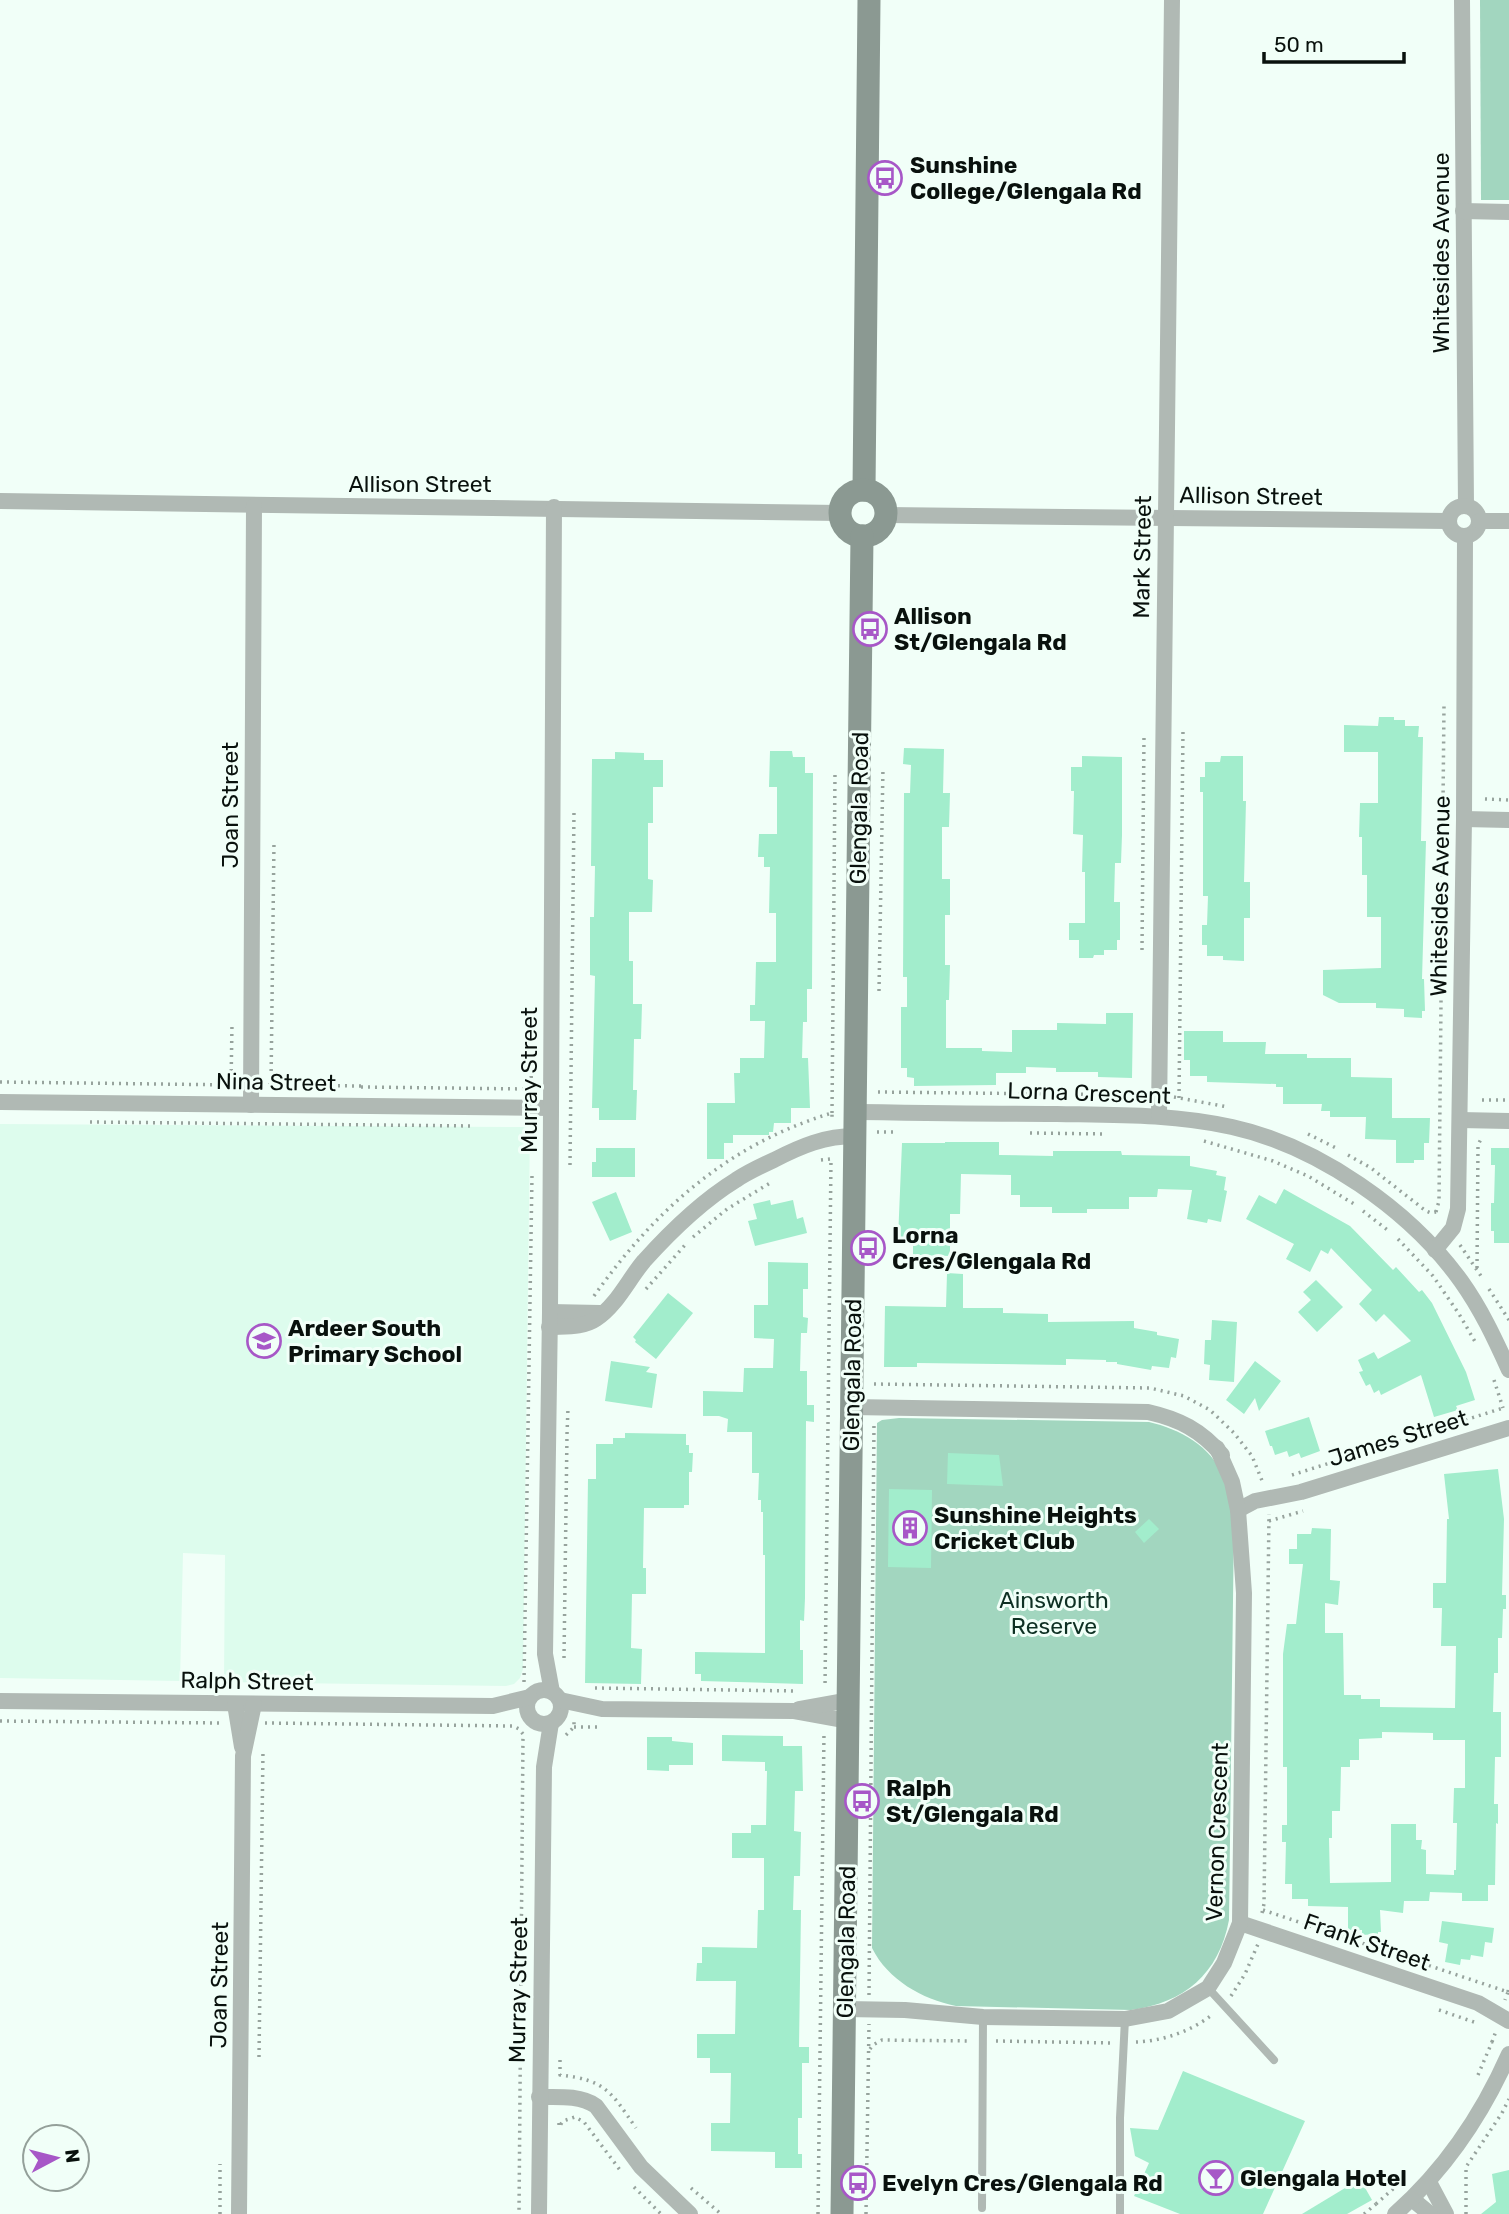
<svg xmlns="http://www.w3.org/2000/svg" width="1509" height="2214" font-family="Rubik,sans-serif">
<rect width="100%" height="100%" fill="#f1fff8"/>
<!-- built -->
<polygon fill="#ddfced" points="0,1124 525,1127 530,1129 523,1669 520,1678 514,1684 506,1686 224,1682 225,1555 183,1553 180,1681 0,1678"/>
<!-- green -->
<g fill="#a2d6bf">
<polygon points="1480,0 1509,0 1509,200 1481,200"/>
<path d="M899 1418 1149 1422C1179 1429 1212 1446 1223 1477 1228 1491 1231 1506 1234 1521L1229 1920C1219 1974 1184 2003 1131 2010L956 2006C922 1999 888 1980 872 1948L877 1423 882 1420Z"/>
</g>
<!-- building -->
<g fill="#a2edcc" fill-rule="evenodd">
<polygon points="1379,717 1394,717 1394,720 1405,720 1405,726 1419,726 1418,737 1423,737 1421,841 1426,841 1422,979 1424,979 1425,1011 1422,1011 1422,1018 1404,1017 1404,1009 1376,1008 1376,1003 1339,1003 1323,995 1323,970 1381,968 1381,917 1367,917 1367,875 1362,875 1362,837 1359,837 1360,803 1378,803 1378,752 1344,752 1344,725 1378,726"/>
<polygon points="904,748 944,749 943,793 950,793 949,827 942,827 942,879 950,879 950,915 945,915 945,965 950,965 949,1000 946,1000 946,1048 982,1048 982,1051 1012,1052 1012,1030 1057,1030 1057,1023 1106,1024 1106,1013 1133,1013 1132,1078 1098,1077 1098,1072 1056,1072 1056,1068 1026,1067 1026,1073 996,1073 996,1085 914,1086 914,1078 907,1077 907,1068 901,1068 901,1007 907,1007 907,977 903,977 904,793 910,793 911,765 903,764"/>
<polygon points="770,751 792,751 793,757 805,757 805,773 813,773 812,989 807,989 807,1022 803,1022 802,1058 808,1058 810,1108 791,1108 791,1123 774,1123 773,1132 769,1132 769,1135 733,1135 733,1143 724,1143 724,1159 707,1159 707,1103 735,1103 734,1073 740,1073 740,1058 764,1058 765,1021 750,1021 750,1005 755,1005 756,962 776,962 776,913 769,913 770,867 764,867 764,857 758,857 759,834 777,834 777,787 769,787"/>
<polygon points="615,752 644,753 644,760 663,760 663,787 653,787 653,823 648,823 648,879 653,880 652,912 629,912 629,961 633,961 633,1004 642,1004 641,1039 634,1039 633,1090 637,1090 636,1120 599,1120 599,1108 592,1108 595,976 590,975 590,917 594,917 595,866 591,866 592,759 615,759"/>
<polygon points="1082,756 1122,757 1122,835 1121,863 1115,863 1114,902 1120,902 1120,940 1117,940 1117,950 1104,950 1104,955 1094,955 1093,958 1079,958 1079,940 1069,940 1069,923 1085,923 1085,872 1082,872 1083,835 1073,834 1074,791 1071,791 1071,767 1082,767"/>
<polygon points="1221,756 1243,756 1243,801 1246,801 1244,882 1250,882 1250,918 1244,918 1244,961 1223,960 1223,956 1207,956 1207,945 1202,945 1202,925 1207,925 1208,896 1203,896 1203,792 1200,792 1200,777 1205,777 1205,762 1220,762"/>
<polygon points="1184,1031 1223,1031 1223,1042 1266,1042 1265,1054 1307,1054 1307,1058 1351,1058 1351,1077 1392,1078 1392,1118 1430,1118 1429,1143 1424,1143 1424,1160 1414,1160 1414,1163 1396,1163 1396,1140 1365,1139 1366,1117 1330,1117 1330,1111 1321,1111 1322,1104 1283,1104 1283,1087 1276,1087 1276,1084 1207,1082 1207,1076 1190,1076 1190,1060 1184,1060"/>
<polygon points="945,1142 999,1142 999,1155 1053,1156 1053,1151 1121,1151 1122,1155 1190,1156 1190,1166 1217,1171 1216,1175 1226,1177 1224,1190 1227,1191 1221,1222 1208,1219 1207,1223 1187,1219 1192,1190 1158,1189 1157,1197 1129,1197 1129,1209 1087,1209 1087,1213 1052,1213 1052,1207 1020,1207 1020,1195 1011,1195 1011,1175 961,1174 960,1214 950,1214 950,1256 913,1255 913,1239 898,1239 902,1143 945,1143"/>
<polygon points="596,1148 635,1148 635,1177 592,1177 592,1162 596,1162"/>
<polygon points="1491,1148 1509,1148 1509,1243 1494,1243 1494,1231 1491,1231 1491,1203 1494,1203 1495,1165 1491,1165"/>
<polygon points="1284,1189 1350,1226 1393,1270 1396,1267 1419,1292 1422,1290 1432,1303 1466,1372 1475,1400 1456,1406 1458,1410 1434,1417 1421,1375 1381,1395 1379,1390 1374,1393 1370,1384 1366,1386 1359,1372 1363,1371 1358,1360 1374,1352 1378,1359 1411,1341 1384,1314 1376,1322 1359,1304 1372,1290 1331,1248 1328,1254 1321,1250 1310,1272 1286,1259 1294,1244 1246,1219 1259,1195 1276,1204"/>
<polygon points="616,1192 632,1232 610,1241 592,1202"/>
<polygon points="770,1200 771,1205 793,1200 797,1219 803,1217 807,1233 755,1246 748,1221 757,1219 753,1204"/>
<polygon points="768,1262 808,1263 808,1289 803,1289 803,1317 808,1318 807,1333 801,1333 800,1371 807,1371 807,1405 814,1405 814,1422 806,1421 805,1598 804,1621 800,1620 800,1650 803,1650 803,1684 701,1681 701,1674 695,1674 695,1652 765,1653 765,1555 763,1555 763,1512 761,1512 761,1500 758,1500 759,1473 752,1473 752,1432 727,1432 728,1419 719,1416 703,1416 703,1391 743,1392 744,1368 773,1368 774,1339 754,1338 754,1305 768,1305"/>
<polygon points="947,1273 963,1274 963,1308 1003,1308 1003,1313 1048,1314 1048,1322 1134,1321 1134,1328 1157,1332 1157,1335 1179,1339 1176,1358 1171,1357 1169,1368 1152,1366 1151,1370 1117,1364 1117,1362 1106,1362 1106,1360 1066,1359 1066,1365 917,1363 917,1367 884,1367 885,1306 946,1307"/>
<polygon points="1316,1280 1343,1307 1317,1332 1298,1312 1311,1300 1303,1292"/>
<polygon points="668,1293 693,1313 656,1359 635,1342 636,1340 633,1337"/>
<polygon points="1212,1320 1237,1322 1234,1382 1209,1380 1210,1365 1204,1364 1205,1340 1211,1340"/>
<polygon points="611,1361 650,1367 646,1372 657,1374 652,1408 605,1401"/>
<polygon points="1255,1361 1281,1381 1259,1411 1255,1398 1244,1414 1226,1400"/>
<polygon points="1309,1417 1320,1451 1301,1458 1299,1453 1289,1457 1287,1451 1275,1455 1272,1446 1270,1446 1265,1431"/>
<polygon points="625,1433 686,1434 686,1445 689,1445 689,1453 693,1453 692,1472 689,1472 689,1505 684,1505 684,1508 644,1508 643,1568 646,1568 646,1594 632,1594 631,1648 642,1649 641,1684 585,1683 588,1479 596,1479 596,1444 613,1444 613,1438 625,1438"/>
<polygon points="948,1453 999,1455 1003,1486 947,1484"/>
<path d="M1498 1469 1504 1519 1502 1595H1506V1609H1503L1502 1638H1498V1673H1494L1493 1712H1501V1757H1495L1494 1804H1498V1824L1496 1823 1495 1885H1488V1901H1462V1893L1430 1892 1429 1901H1404L1403 1913 1380 1910 1381 1932H1378V1934L1362 1935V1930H1348V1907L1308 1906V1899H1292V1884H1285L1286 1842H1282V1825H1287V1767H1283V1654L1287 1624H1296L1303 1564H1289V1549H1297V1534H1311L1312 1528 1331 1529 1330 1580 1340 1581 1338 1605 1325 1603V1633H1343L1344 1695H1361V1699H1380V1707L1455 1708 1456 1646H1441L1442 1608H1433V1583H1446L1447 1519H1449L1444 1474ZM1382 1732 1433 1733V1740H1465V1788H1454L1453 1823H1457L1456 1870H1454V1875L1426 1874V1850L1421 1849 1422 1840H1416V1824H1391V1882L1330 1883 1329 1838H1332V1811H1340L1341 1767H1350V1760H1359V1739L1382 1738Z"/>
<polygon points="889,1489 932,1490 931,1568 888,1567"/>
<polygon points="1149,1519 1159,1529 1144,1543 1135,1532"/>
<polygon points="722,1735 783,1736 783,1746 802,1746 803,1791 795,1791 794,1831 801,1832 800,1876 794,1876 793,1910 801,1910 799,2047 809,2047 809,2063 802,2063 802,2118 798,2118 798,2154 802,2154 802,2168 775,2168 775,2152 711,2151 711,2123 730,2123 731,2073 710,2073 710,2058 697,2058 697,2034 735,2034 736,1981 696,1981 697,1963 702,1963 702,1947 757,1948 758,1910 764,1910 764,1858 732,1858 732,1833 751,1833 751,1825 766,1825 767,1771 765,1771 765,1762 722,1761"/>
<polygon points="647,1737 672,1737 672,1741 693,1743 693,1765 669,1765 669,1771 647,1770"/>
<polygon points="1442,1921 1494,1928 1492,1943 1485,1942 1483,1957 1471,1955 1470,1960 1461,1959 1460,1965 1445,1962 1448,1944 1439,1942"/>
<polygon points="1183,2071 1305,2121 1263,2214 1180,2214 1134,2196 1149,2163 1135,2156 1130,2128 1158,2130"/>
<polygon points="1509,2170 1509,2214 1481,2214 1496,2202 1492,2174"/>
<polygon points="1360,2179 1372,2200 1347,2214 1302,2214"/>
</g>
<g fill="none" stroke-linecap="round" stroke-linejoin="round">
<!-- path -->
<g stroke="#97a39d" stroke-width="3.5" stroke-dasharray="2 5" stroke-linecap="butt">
<polyline points="1485,799 1509,800"/>
<polyline points="1142,950 1144,735"/>
<polyline points="879,991 883,767"/>
<polyline points="0,1082 236,1085"/>
<polyline points="231,1085 232,1024"/>
<polyline points="268,1085 361,1086"/>
<polyline points="271,1085 274,841"/>
<polyline points="361,1087 527,1089"/>
<polyline points="527,1088 531,1088 532,1028"/>
<polyline points="878,1092 1142,1095"/>
<polyline points="1174,1097 1228,1107"/>
<polyline points="1179,1098 1183,730"/>
<polyline points="1482,1100 1509,1100"/>
<polyline points="832,1113 835,773"/>
<polyline points="90,1122 475,1126"/>
<polyline points="877,1132 896,1132"/>
<polyline points="1030,1133 1106,1134"/>
<polyline points="1308,1134 1336,1148"/>
<polyline points="1204,1141 1273,1161 1308,1176 1354,1204"/>
<polyline points="1348,1155 1371,1168 1426,1211 1431,1213 1436,1212 1439,1216"/>
<polyline points="821,1160 831,1159 825,1688"/>
<polyline points="570,1165 574,811"/>
<polyline points="1363,1211 1390,1232"/>
<polyline points="1436,1212 1439,1201 1444,705"/>
<polyline points="693,1237 727,1209 770,1183"/>
<polyline points="1398,1239 1433,1276 1459,1314 1477,1345"/>
<polyline points="1460,1245 1481,1276"/>
<polyline points="1477,1268 1478,1145 1482,1137"/>
<polyline points="646,1289 685,1245"/>
<polyline points="1489,1289 1509,1320"/>
<path d="M594 1296C655 1210 728 1144 832 1113V1121"/>
<polyline points="1494,1380 1503,1408"/>
<polyline points="874,1384 1150,1388 1184,1396 1210,1410 1234,1433 1252,1456 1263,1483"/>
<polyline points="567,1434 568,1408"/>
<polyline points="1292,1475 1503,1408 1504,1410"/>
<polyline points="1269,1521 1303,1511"/>
<polyline points="564,1658 567,1434"/>
<polyline points="524,1682 532,1175"/>
<polyline points="595,1688 797,1691"/>
<polyline points="0,1721 222,1723"/>
<polyline points="265,1723 513,1726 519,1729 523,1734 519,2214"/>
<polyline points="574,1727 600,1727"/>
<polyline points="566,1735 574,1727 574,1718"/>
<polyline points="1263,1910 1508,1992 1505,2000"/>
<polyline points="1262,1913 1264,1904 1269,1514"/>
<polyline points="1508,1992 1509,1985"/>
<polyline points="869,1995 874,1422"/>
<polyline points="1231,1996 1245,1974 1258,1944"/>
<polyline points="1439,2010 1474,2022"/>
<polyline points="996,2041 1111,2043"/>
<path d="M1136 2042C1163 2041 1192 2031 1213 2014"/>
<polyline points="1492,2042 1496,2031"/>
<polyline points="870,2049 873,2045 882,2040 971,2041"/>
<polyline points="259,2057 263,1750"/>
<path d="M560 2060V2075C606 2080 611 2092 636 2128"/>
<polyline points="1478,2075 1492,2042 1494,2043"/>
<polyline points="559,2123 559,2127 563,2121 575,2117 584,2122 620,2170"/>
<polyline points="634,2187 661,2214"/>
<polyline points="691,2188 721,2214"/>
<polyline points="1376,2204 1402,2181"/>
<polyline points="220,2214 220,2164"/>
<polyline points="818,2214 824,1732"/>
<polyline points="866,2214 869,2024"/>
<polyline points="1364,2214 1376,2204"/>
<polyline points="1466,2214 1466,2167 1502,2113 1509,2099"/>
</g>
<!-- lane -->
<g stroke="#b0b9b4" stroke-width="8">
<polyline points="1208,1988 1274,2060"/>
<polyline points="982,2208 983,2017"/>
<polyline points="1120,2214 1120,2118 1125,2019"/>
</g>
<!-- street -->
<g stroke="#b0b9b4" stroke-width="16">
<polyline points="1462,0 1466,506"/>
<polyline points="1463,211 1509,212"/>
<path d="M0 501C280 506 560 508 840 513"/>
<circle cx="1464" cy="521" r="15"/>
<polyline points="886,515 1448,521"/>
<polyline points="1479,521 1509,521"/>
<polyline points="1464,819 1509,820"/>
<polyline points="0,1102 551,1108"/>
<polyline points="251,1105 254,506"/>
<path d="M855 1112C923 1113 990 1114 1057 1114 1117 1115 1173 1114 1232 1127 1318 1146 1410 1210 1461 1281 1481 1309 1495 1339 1509 1370"/>
<polyline points="1159,1115 1172,0"/>
<polyline points="1460,1120 1509,1121"/>
<polyline points="1435,1250 1453,1228 1458,1209 1464,819 1465,536"/>
<polyline points="550,1312 600,1313"/>
<path d="M549 1327C565 1326 583 1328 596 1319 617 1305 628 1280 644 1261 671 1231 702 1201 736 1180 748 1172 761 1166 774 1160 801 1146 825 1136 855 1136"/>
<path d="M852 1407 1148 1412C1179 1419 1201 1430 1222 1455"/>
<polyline points="1238,1510 1255,1501 1301,1492 1509,1428"/>
<circle cx="544" cy="1707" r="17"/>
<polyline points="552,1692 545,1654 550,1312 554,507"/>
<polyline points="560,1700 602,1709 793,1711 848,1721"/>
<polyline points="0,1701 493,1706 530,1697"/>
<polyline points="235,1704 242,1747"/>
<polyline points="799,1709 849,1700"/>
<polyline points="1240,1923 1478,2003 1509,2021"/>
<polyline points="845,2009 905,2010 983,2017 1125,2019 1168,2011 1208,1988 1224,1963 1240,1923 1244,1593 1238,1510 1232,1482 1217,1448"/>
<path d="M539 2097C558 2097 580 2095 596 2106L641 2167 690 2214"/>
<polyline points="1429,2182 1446,2214"/>
<polyline points="1412,2199 1430,2214"/>
<polyline points="239,2214 243,1756 254,1704"/>
<polyline points="539,2214 544,1767 551,1723"/>
<path d="M1395 2214C1446 2169 1482 2115 1509 2054"/>
</g>
<!-- secondary -->
<g stroke="#8b9992" stroke-width="23">
<polyline points="864,490 869,0"/>
<circle cx="863" cy="513" r="23"/>
<polyline points="842,2214 862,536"/>
</g>
</g>
<!-- icons -->
<defs>
<g id="bus-ring" transform="scale(1.75)"><circle r="9.5" fill="#f1fff8" stroke="#a757c7" stroke-width="1.5"/><path d="M-5-6H5V4H4V6H2V4H-2V6H-4V4H-5ZM-3.5-4V0h7V-4ZM-3.5 1.2v1.5H-2V1.2ZM2 1.2v1.5H3.5V1.2Z" fill="#a757c7"/></g>
<g id="school-ring" transform="scale(1.75)"><circle r="9.5" fill="#f1fff8" stroke="#a757c7" stroke-width="1.5"/><path d="M0-5L7-2L0 1L-7-2ZM-4 1L0 2.5L4 1V4Q0 6-4 4Z" fill="#a757c7"/></g>
<g id="building-ring" transform="scale(1.75)"><circle r="9.5" fill="#f1fff8" stroke="#a757c7" stroke-width="1.5"/><path d="M-4-6H4V6H1V3H-1V6H-4ZM-2.5-4.3h1.7v1.8h-1.7ZM.8-4.3h1.7v1.8H.8ZM-2.5-1h1.7V.8h-1.7ZM.8-1h1.7V.8H.8Z" fill="#a757c7"/></g>
<g id="bar-ring" transform="scale(1.75)"><circle r="9.5" fill="#f1fff8" stroke="#a757c7" stroke-width="1.5"/><path d="M-6-5H6L.8 .8V4.5H3.5V6h-7V4.5H-.8V.8Z" fill="#a757c7"/></g>
</defs>
<g fill-rule="evenodd">
<use href="#bus-ring" x="885" y="178"/>
<use href="#bus-ring" x="870" y="629"/>
<use href="#bus-ring" x="868" y="1248"/>
<use href="#school-ring" x="264" y="1341"/>
<use href="#building-ring" x="910" y="1528"/>
<use href="#bus-ring" x="862" y="1801"/>
<use href="#bar-ring" x="1216" y="2178"/>
<use href="#bus-ring" x="858" y="2183"/>
</g>
<g text-anchor="middle" dominant-baseline="central" stroke-width="6" stroke-linejoin="round" paint-order="stroke">
<!-- poi labels -->
<g font-size="23" font-weight="bold" fill="#09110d" stroke="#f1fff8" text-anchor="start">
<text x="910" y="165">Sunshine<tspan x="910" dy="26">College/Glengala Rd</tspan></text>
<text x="894" y="616">Allison<tspan x="894" dy="26">St/Glengala Rd</tspan></text>
<text x="892" y="1235">Lorna<tspan x="892" dy="26">Cres/Glengala Rd</tspan></text>
<text x="288" y="1328">Ardeer South<tspan x="288" dy="26">Primary School</tspan></text>
<text x="934" y="1515">Sunshine Heights<tspan x="934" dy="26">Cricket Club</tspan></text>
<text x="886" y="1788">Ralph<tspan x="886" dy="26">St/Glengala Rd</tspan></text>
<text x="1240" y="2178">Glengala Hotel</text>
<text x="882" y="2183">Evelyn Cres/Glengala Rd</text>
</g>
<!-- street labels -->
<g font-size="23" fill="#09110d" stroke="#f1fff8">
<text transform="translate(1441 253) rotate(-90)">Whitesides Avenue</text>
<text x="420" y="484">Allison Street</text>
<text transform="translate(1251 496) rotate(1)">Allison Street</text>
<text transform="translate(1142 557) rotate(-89)">Mark Street</text>
<text transform="translate(230 805) rotate(-90)">Joan Street</text>
<text transform="translate(859 808) rotate(-89)">Glengala Road</text>
<text transform="translate(1440 896) rotate(-89)">Whitesides Avenue</text>
<text transform="translate(529 1080) rotate(-90)">Murray Street</text>
<text transform="translate(276 1082) rotate(1)">Nina Street</text>
<text transform="translate(1089 1093) rotate(2)">Lorna Crescent</text>
<text transform="translate(852 1375) rotate(-89)">Glengala Road</text>
<text transform="translate(1398 1438) rotate(-17)">James Street</text>
<text transform="translate(247 1681) rotate(1)">Ralph Street</text>
<text transform="translate(1217 1832) rotate(-88)">Vernon Crescent</text>
<text transform="translate(846 1942) rotate(-89)">Glengala Road</text>
<text transform="translate(1367 1942) rotate(19)">Frank Street</text>
<text transform="translate(219 1985) rotate(-89)">Joan Street</text>
<text transform="translate(518 1990) rotate(-89)">Murray Street</text>
</g>
<!-- park labels -->
<g font-size="23" fill="#0e3023" stroke="#f1fff8">
<text x="1054" y="1600">Ainsworth<tspan x="1054" dy="26">Reserve</tspan></text>
</g>
</g>
<!-- north arrow -->
<g transform="translate(56 2158) rotate(83)"><circle r="33" fill="#f1fff8" stroke="#94a09a" stroke-width="2"/>
<path d="M0-5L12 26L0 18L-12 26Z" fill="#a757c7"/>
<text y="-10" font-size="19" font-weight="bold" text-anchor="middle" fill="#09110d">N</text>
</g>
<!-- scale -->
<path d="M1264 52v10h140v-10" fill="none" stroke="#09110d" stroke-width="3.5"/>
<text x="1274" y="52" font-size="21" fill="#09110d" stroke="#f1fff8" stroke-width="5" paint-order="stroke">50 m</text>
</svg>
